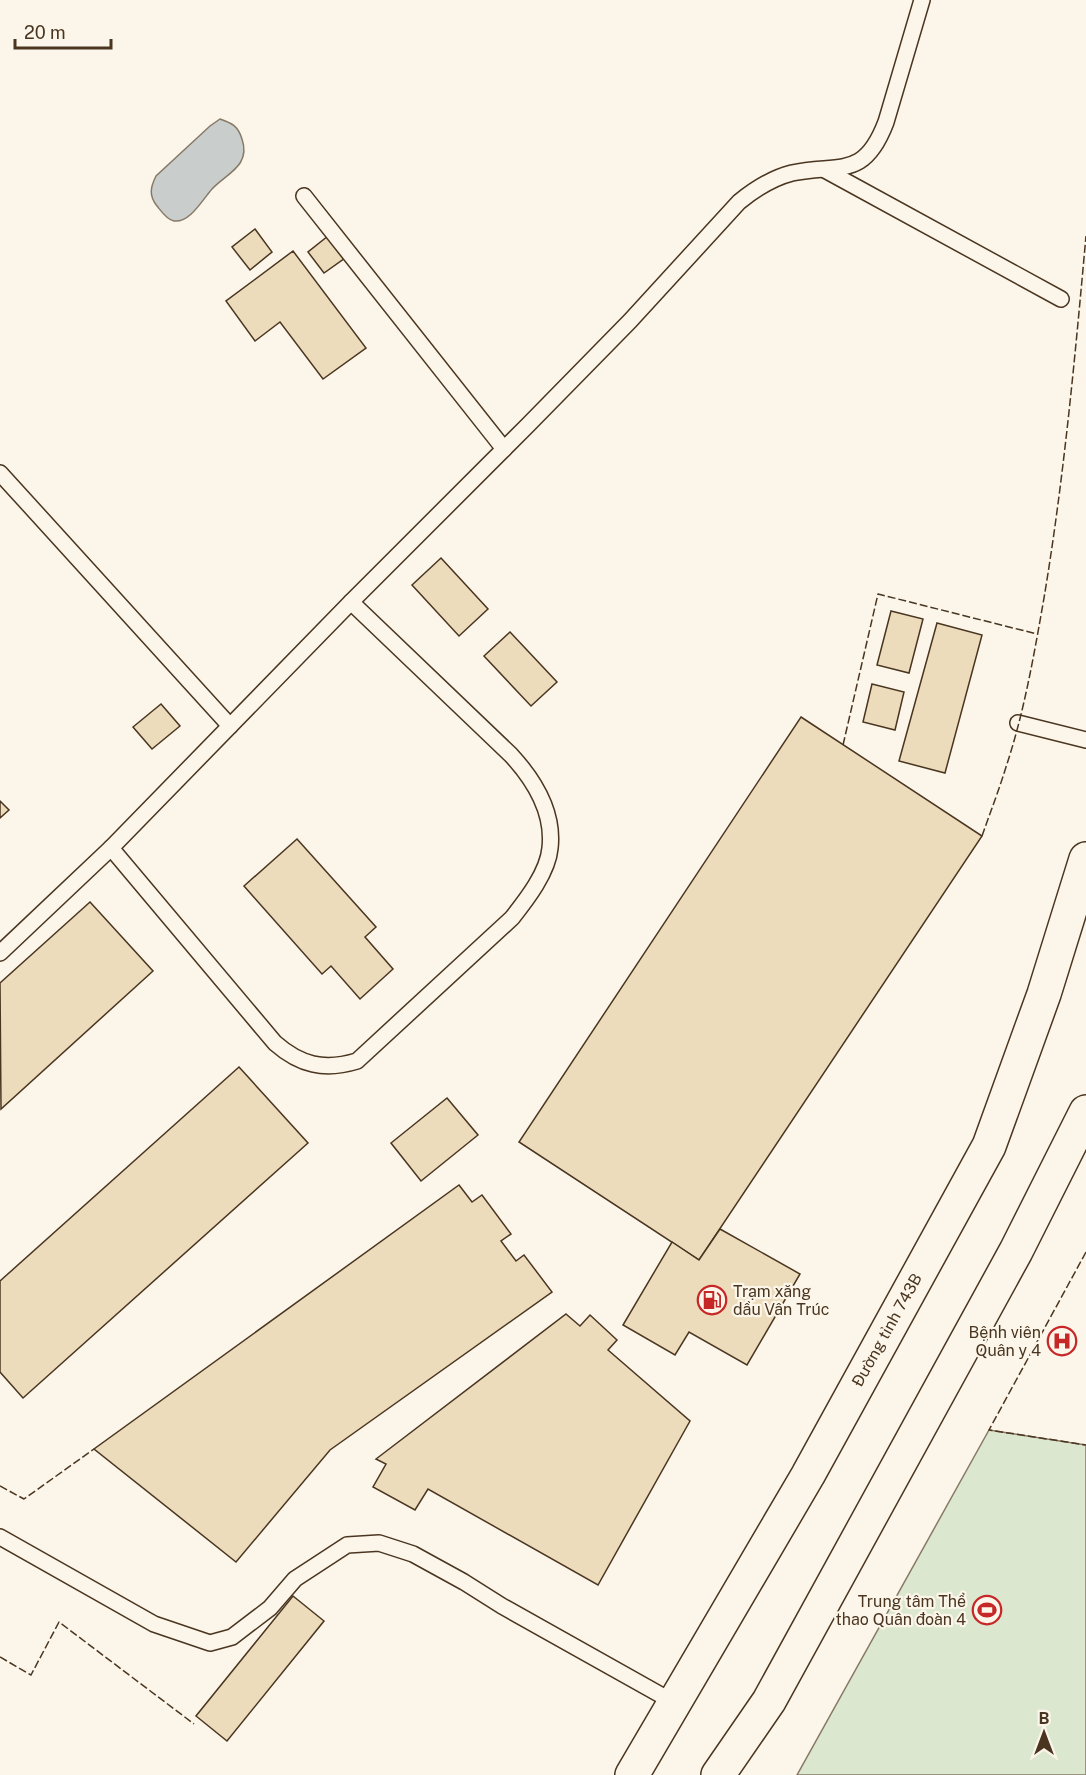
<svg xmlns="http://www.w3.org/2000/svg" width="1086" height="1775" font-family="'Public Sans',sans-serif">
<rect width="100%" height="100%" fill="#fbf6e9"/>
<!-- green -->
<polygon fill="#dce7d0" stroke="#887966" stroke-width="1.5" points="989,1430 1086,1445 1086,1775 797,1775"/>
<!-- water -->
<path fill="#c9cecd" stroke="#887966" stroke-width="1.5" d="M220 119C232 123 238 126 242 139 251 166 227 173 212 189 203 199 190 223 174 221 167 220 161 211 157 206 149 196 150 188 156 176L210 126Z"/>
<!-- building -->
<g fill="#ecdcbc" stroke="#4a3520" stroke-width="1.5">
<polygon points="255,229 272,252 250,270 232,247"/>
<polygon points="328,236 345,258 324,273 308,252"/>
<polygon points="293,251 366,348 323,379 280,322 255,341 226,301"/>
<polygon points="441,558 488,609 459,636 412,585"/>
<polygon points="891,611 923,619 909,673 877,665"/>
<polygon points="937,623 982,635 945,773 899,761"/>
<polygon points="510,632 557,682 531,706 484,656"/>
<polygon points="872,684 904,692 895,730 863,722"/>
<polygon points="161,704 180,726 152,749 133,727"/>
<polygon points="801,717 982,836 699,1260 519,1142"/>
<polygon points="0,801 9,810 0,818"/>
<polygon points="297,839 376,927 365,937 393,969 360,999 331,966 322,974 244,886"/>
<polygon points="90,902 153,971 1,1109 0,983"/>
<polygon points="239,1067 308,1143 23,1398 0,1372 0,1281"/>
<polygon points="447,1098 478,1135 421,1181 391,1143"/>
<polygon points="459,1185 472,1202 482,1195 511,1234 501,1241 516,1261 524,1255 552,1292 330,1450 236,1562 94,1449"/>
<polygon points="720,1229 800,1274 747,1365 689,1332 675,1355 623,1325 672,1242 699,1260"/>
<polygon points="566,1314 580,1326 590,1315 617,1340 608,1350 690,1421 598,1585 428,1489 415,1510 373,1487 386,1464 376,1459"/>
<polygon points="293,1596 324,1621 227,1741 196,1716"/>
</g>
<g fill="none" stroke-linecap="round" stroke-linejoin="round">
<!-- lane casing -->
<g stroke="#4a3520" stroke-width="18">
<g id="lane">
<polyline points="825,170 1061,299"/>
<polyline points="304,196 504,449"/>
<polyline points="0,473 230,726"/>
<polyline points="1018,723 1086,740"/>
<path d="M111 848 275 1043C300 1065 324 1071 357 1061L512 918C527 899 548 872 550 848 554 813 534 780 511 755L351 602"/>
<path d="M0 953 111 848 351 602 528 425 630 321 739 202C755 189 772 178 792 173 840 163 864 180 886 122L922 0"/>
<polyline points="0,1537 154,1624 210,1643 232,1637 270,1608 295,1579 347,1545 379,1543 413,1554 464,1582 502,1606 675,1703"/>
</g>
</g>
<!-- primary casing -->
<g stroke="#4a3520" stroke-width="36">
<g id="primary">
<polyline points="632,1775 808,1475 989,1146 1044,994 1086,859"/>
<polyline points="718,1775 769,1701 1016,1251 1086,1112"/>
</g>
</g>
<!-- lane -->
<use href="#lane" stroke="#fbf6e9" stroke-width="15"/>
<!-- primary -->
<use href="#primary" stroke="#fbf6e9" stroke-width="33"/>
<!-- fence -->
<g stroke="#4a3520" stroke-width="1.5" stroke-dasharray="8 3" stroke-linecap="butt">
<polyline points="843,745 878,594 1037,634"/>
<path d="M982 836C990 813 999 790 1006 767 1024 713 1034 655 1044 598 1064 478 1075 357 1086 236"/>
<polyline points="1086,1252 989,1430 1086,1445"/>
<polyline points="0,1486 24,1499 94,1449"/>
<polyline points="0,1657 31,1675 59,1622 194,1724"/>
</g>
</g>
<!-- icons -->
<defs>
<g id="fuel-ring" transform="scale(1.5)"><circle r="9.5" fill="#fbf6e9" stroke="#c62828" stroke-width="1.5"/><path d="M-5.5-6h7V0h2V4h1.3V-2.5L3-4.5l.8-.8L6-3V5H2.5V1h-1V6h-7ZM-4.2-4.7v3.2H.2V-4.7Z" fill="#c62828"/></g>
<g id="hospital-ring" transform="scale(1.5)"><circle r="9.5" fill="#fbf6e9" stroke="#c62828" stroke-width="1.5"/><path d="M-5-5h3v3.5h4V-5h3V5h-3V1.5h-4V5h-3Z" fill="#c62828"/></g>
<g id="stadium-ring" transform="scale(1.5)"><circle r="9.5" fill="#fbf6e9" stroke="#c62828" stroke-width="1.5"/><path d="M0-5a6.5 5 0 1 0 0 10a6.5 5 0 1 0 0-10ZM-3.5-1.8h7v3.6h-7Z" fill="#c62828"/></g>
</defs>
<g fill-rule="evenodd">
<use href="#fuel-ring" x="712" y="1300"/>
<use href="#hospital-ring" x="1062" y="1341"/>
<use href="#stadium-ring" x="987" y="1610"/>
</g>
<g text-anchor="middle" dominant-baseline="central" stroke-width="4.5" stroke-linejoin="round" paint-order="stroke">
<!-- poi labels -->
<g font-size="16" fill="#4a3520" stroke="#fbf6e9" text-anchor="end">
<text x="733" y="1291" text-anchor="start">Trạm xăng<tspan x="733" dy="18">dầu Vân Trúc</tspan></text>
<text x="1041" y="1332">Bệnh viên<tspan x="1041" dy="18">Quân y 4</tspan></text>
<text x="966" y="1601">Trung tâm Thể<tspan x="966" dy="18">thao Quân đoàn 4</tspan></text>
</g>
<!-- street labels -->
<g font-size="16" fill="#4a3520" stroke="#fbf6e9">
<text transform="translate(887 1330) rotate(-61)">Đường tỉnh 743B</text>
</g>
</g>
<!-- north arrow -->
<g transform="translate(1044 1733)" stroke="#fbf6e9" stroke-width="4.5" paint-order="stroke">
<path d="M0-4.5L10 22L0 15L-10 22Z" fill="#4a3520"/>
<text y="-9" font-size="16" font-weight="bold" text-anchor="middle" fill="#4a3520">B</text>
</g>
<!-- scale -->
<path d="M15 39v9h96v-9" fill="none" stroke="#4a3520" stroke-width="3"/>
<text x="24" y="39" font-size="18" fill="#4a3520" stroke="#fbf6e9" stroke-width="4.5" paint-order="stroke">20 m</text>
</svg>
